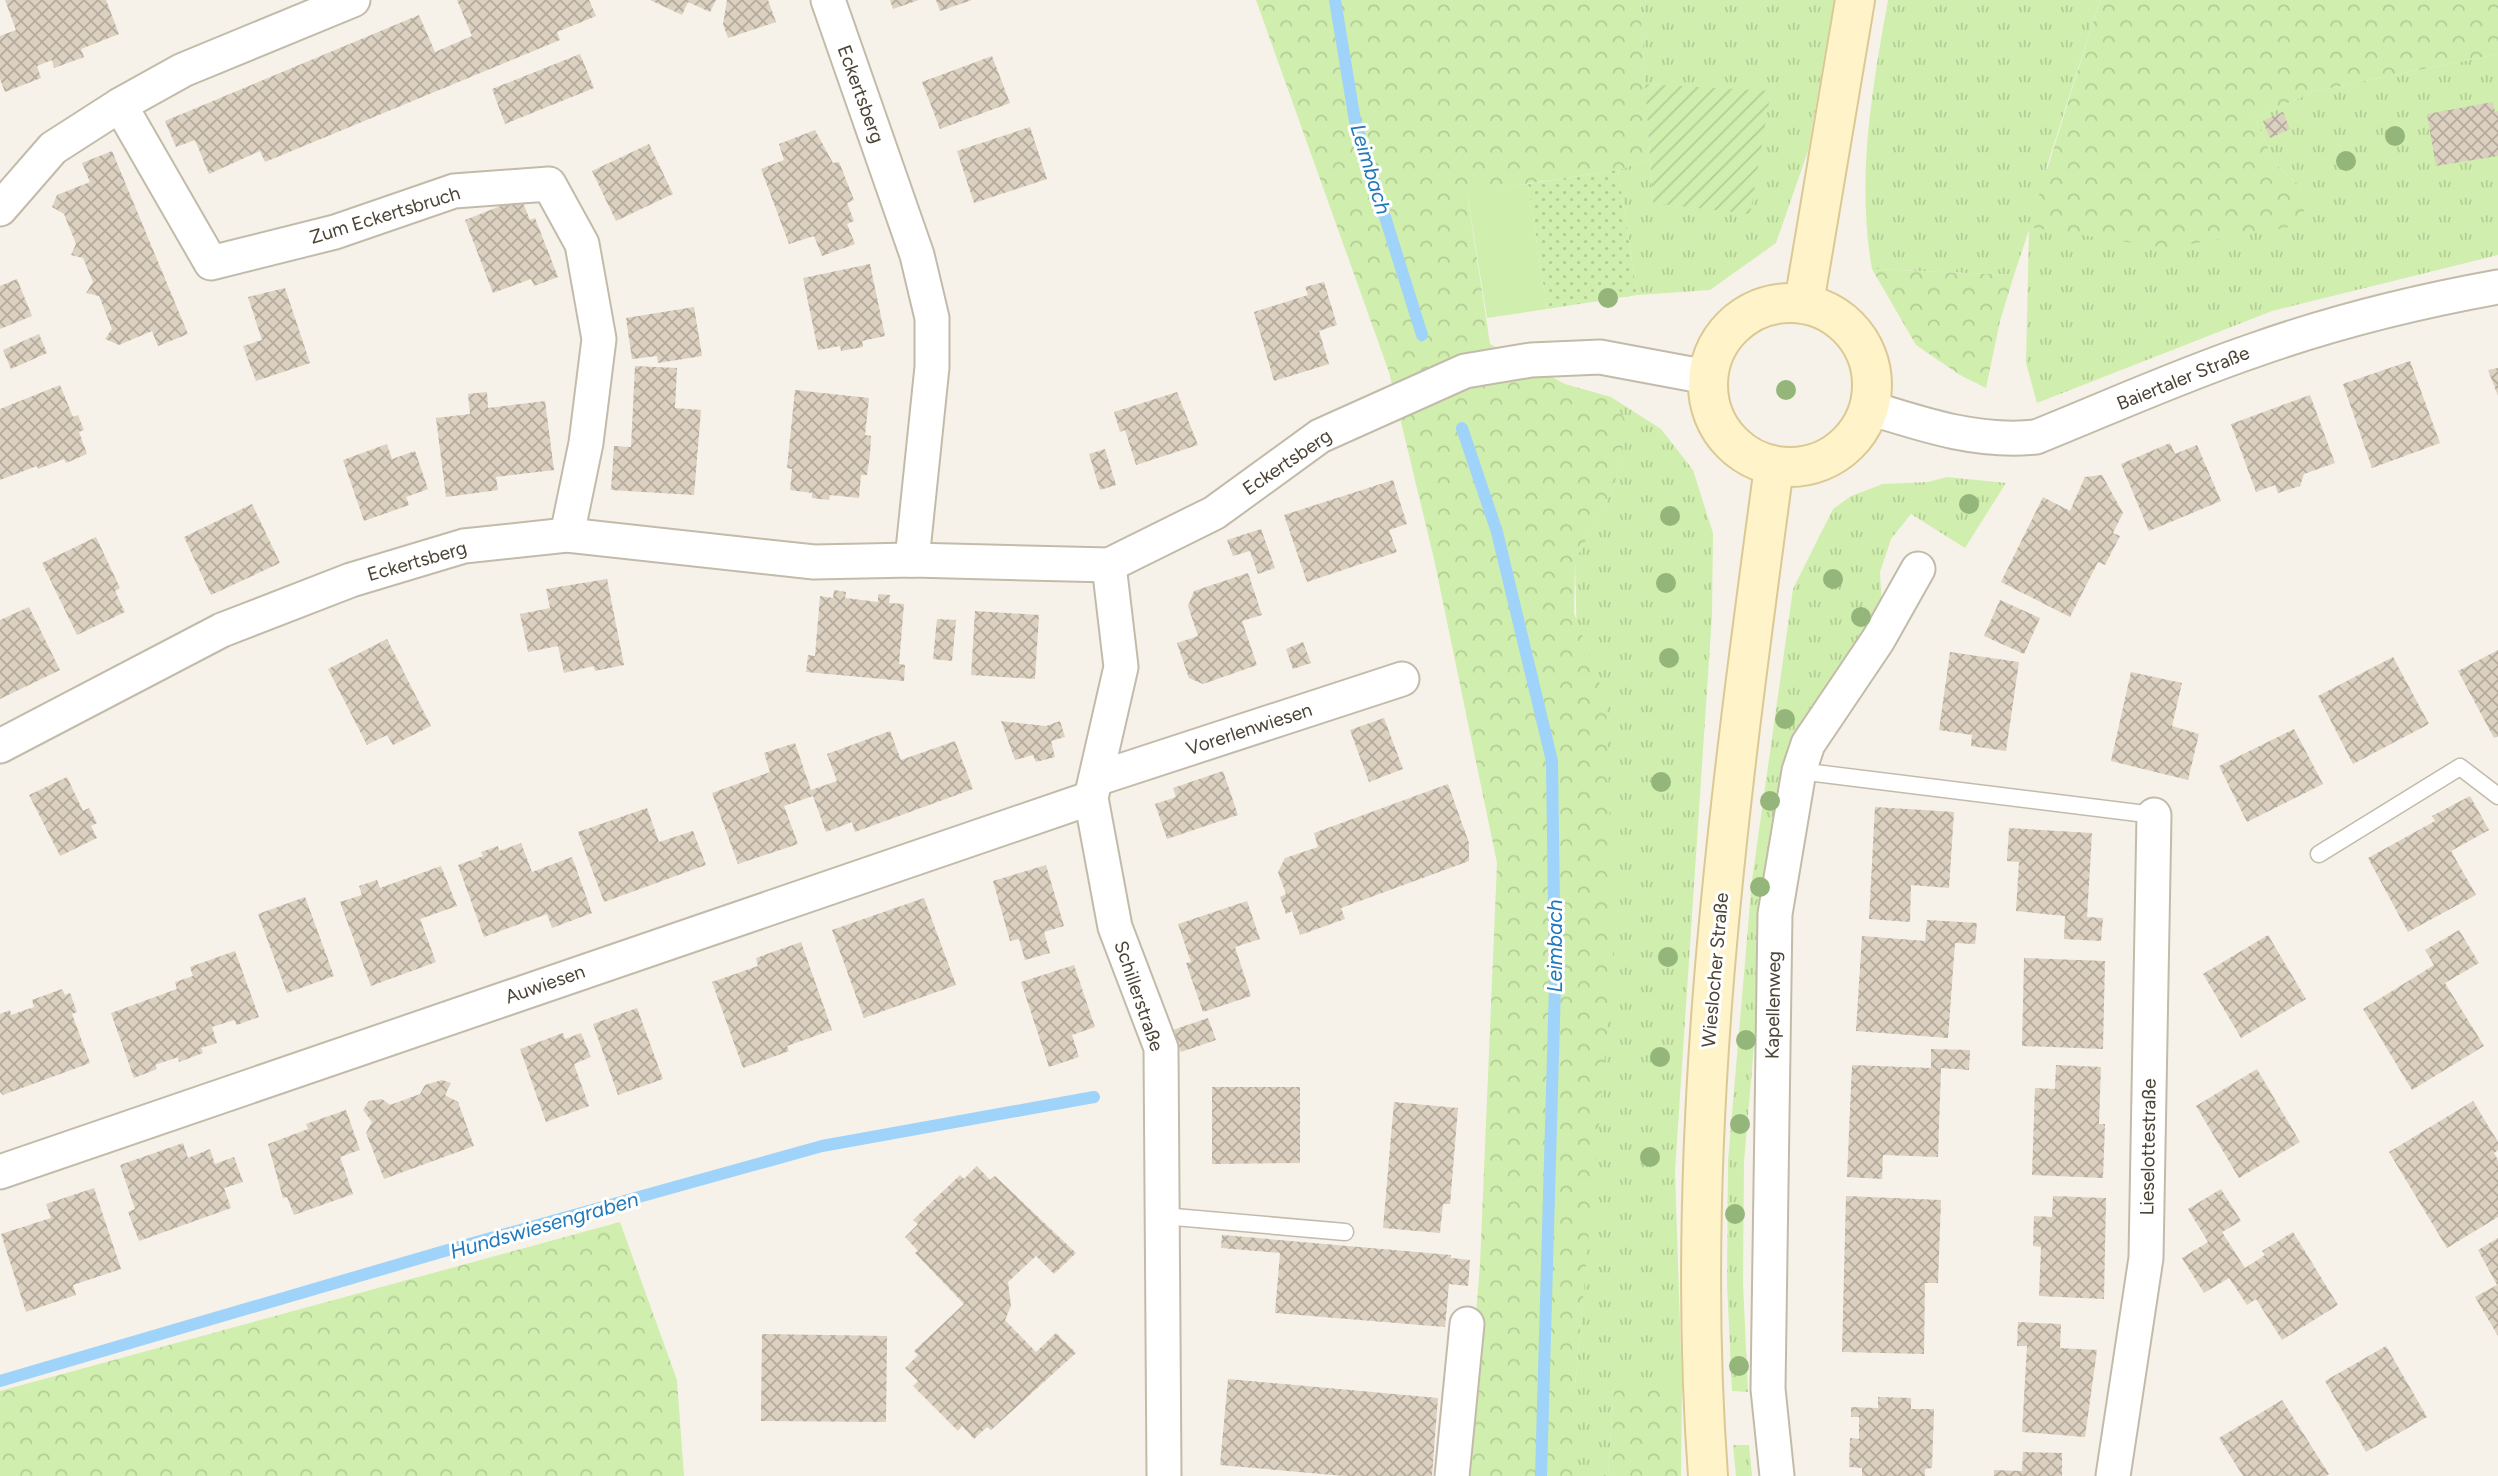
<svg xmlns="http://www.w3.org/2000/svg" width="2498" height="1476" font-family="Figtree,sans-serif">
<defs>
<pattern id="grass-tufts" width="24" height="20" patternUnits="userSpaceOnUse" patternTransform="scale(1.75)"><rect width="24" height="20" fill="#d0eeae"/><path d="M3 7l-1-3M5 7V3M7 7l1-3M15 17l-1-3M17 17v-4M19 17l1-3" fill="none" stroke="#b4cd96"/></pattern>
<pattern id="forest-crowns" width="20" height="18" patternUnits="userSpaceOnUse" patternTransform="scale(1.75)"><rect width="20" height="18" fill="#d0eeae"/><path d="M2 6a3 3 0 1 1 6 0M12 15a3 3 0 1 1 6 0" fill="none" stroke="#b4cd96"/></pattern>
<pattern id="park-dots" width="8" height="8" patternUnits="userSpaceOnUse" patternTransform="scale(1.75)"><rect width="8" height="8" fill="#d0eeae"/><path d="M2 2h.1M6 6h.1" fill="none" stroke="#b4cd96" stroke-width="1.8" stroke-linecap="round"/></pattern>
<pattern id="garden-furrows" width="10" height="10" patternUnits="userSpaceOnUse" patternTransform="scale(1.75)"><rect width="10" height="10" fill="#d0eeae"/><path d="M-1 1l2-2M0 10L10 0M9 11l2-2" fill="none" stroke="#b4cd96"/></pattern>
<pattern id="building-cross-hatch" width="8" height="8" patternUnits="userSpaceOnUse" patternTransform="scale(1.75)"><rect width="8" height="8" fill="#dcd1c0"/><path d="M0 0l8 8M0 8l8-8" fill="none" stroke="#b4ab9d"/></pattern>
</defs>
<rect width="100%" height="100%" fill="#f6f2e9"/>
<!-- grass -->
<g fill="url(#grass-tufts)">
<polygon points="1640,0 1834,0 1808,151 1776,243 1710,290 1637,295 1618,170 1650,159 1653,203 1771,92 1645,84"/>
<path d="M1888 0H2100L2046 169 2302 188 2275 164 2255 118 2315 91 2498 54V255L2272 311 2037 403 2026 363 2029 230 2014 275 1872 269C1856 178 1872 90 1888 0Z"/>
<polygon points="1611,397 1661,429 1693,470 1713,533 1712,615 1675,1171 1682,1387 1614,1387 1608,1476 1575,1476 1575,1387 1590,1215 1575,560 1614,487 1626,424"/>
<polygon points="1947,477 2006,483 1965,548 1911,514 1891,539 1880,572 1882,610 1812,723 1791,741 1768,882 1744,1162 1743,1283 1748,1392 1732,1391 1727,1284 1728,1161 1752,880 1793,589 1833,509 1851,496 1883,484 1928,482"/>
<polygon points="1733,1445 1749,1445 1752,1476 1736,1476"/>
</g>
<!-- forest -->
<g fill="url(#forest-crowns)">
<polygon points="1256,0 1640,0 1650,159 1618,170 1467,193 1490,344 1565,384 1611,397 1627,423 1614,487 1575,561 1574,613 1606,701 1614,956 1575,1387 1575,1476 1463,1476 1480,1264 1497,863 1434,559 1389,372"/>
<polygon points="2100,0 2498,0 2498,54 2315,91 2255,118 2275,164 2302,188 2306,207 2295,226 2167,248 2029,227"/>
<polygon points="1872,269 2014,275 2000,321 1986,388 1960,375 1916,345"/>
<polygon points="620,1222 677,1380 684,1476 0,1476 0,1391"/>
<polygon points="1614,1386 1682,1387 1681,1476 1608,1476"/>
</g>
<!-- park -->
<polygon fill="url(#park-dots)" points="1618,170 1637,295 1547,309 1528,184"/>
<!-- garden -->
<polygon fill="url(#garden-furrows)" points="1645,84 1771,91 1750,214 1653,203"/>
<!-- pitch -->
<polygon fill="#d0eeae" points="1528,184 1547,309 1487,318 1467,192"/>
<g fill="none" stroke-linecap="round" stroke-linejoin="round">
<!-- stream -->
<g stroke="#9fd3f9" stroke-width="12">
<polyline points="1335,0 1355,121 1422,335"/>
<polyline points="1462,428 1497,532 1552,761 1555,985 1541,1476"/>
<polyline points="0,1381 441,1252 822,1146 1094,1097"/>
</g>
</g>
<!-- building -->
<g fill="url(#building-cross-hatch)">
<polygon points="5,0 106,0 119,34 81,49 84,57 54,68 52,60 37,66 41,78 5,92 0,79 0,36 16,30"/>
<polygon points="457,0 589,0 596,16 557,32 560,40 265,162 260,151 209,174 195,140 176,147 165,121 419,15 435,52 472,36"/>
<polygon points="650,0 716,0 710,12 688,2 682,15"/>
<polygon points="727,0 768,0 776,22 728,38 723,24"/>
<polygon points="890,0 919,0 893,9"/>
<polygon points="936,0 972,0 940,11"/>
<polygon points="580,54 594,88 505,124 492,89"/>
<polygon points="992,56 1010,103 940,129 922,82"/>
<polygon points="2493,102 2495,112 2498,111 2498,156 2436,166 2427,114"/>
<polygon points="2283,112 2290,129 2270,138 2263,121"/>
<polygon points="1030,127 1047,179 974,203 957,151"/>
<polygon points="815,130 833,163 839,162 854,200 847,203 854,221 847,224 855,244 822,256 814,236 789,244 761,169 784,160 779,144"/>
<polygon points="649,144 673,194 616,221 592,171"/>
<polygon points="112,151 188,334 158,346 152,331 119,345 105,339 112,329 99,296 86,293 93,282 83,258 71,255 76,244 64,214 52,207 57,195 90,182 82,163"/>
<polygon points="521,198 530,220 535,218 558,277 534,286 531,279 493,293 465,220"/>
<polygon points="870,264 885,336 862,341 863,347 841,351 840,346 818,350 803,278"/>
<polygon points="17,279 32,316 0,329 0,286"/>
<polygon points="1324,282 1337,325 1319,331 1329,364 1274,381 1254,312 1308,295 1305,287"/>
<polygon points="285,288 310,363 256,381 243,346 262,340 248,297"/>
<polygon points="694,307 702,356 658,363 657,356 632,359 626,318"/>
<polygon points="39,334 47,353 11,369 3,350"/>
<polygon points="2410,361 2440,443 2372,468 2343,384"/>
<polygon points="635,366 677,368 675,408 701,410 694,495 611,490 614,446 631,447"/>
<polygon points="2498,368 2498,396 2488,370"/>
<polygon points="60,385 73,417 78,415 84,430 79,432 87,454 66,463 64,459 38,469 37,466 0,480 0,409"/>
<polygon points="795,390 869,398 865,435 871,436 870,454 867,475 861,475 859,498 830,495 829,500 812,498 812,493 790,490 792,469 787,468"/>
<polygon points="487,392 488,408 545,401 554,470 496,477 498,490 446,497 436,418 470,414 468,394"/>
<polygon points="1177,392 1198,445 1136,465 1125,430 1120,432 1114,412"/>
<polygon points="2310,395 2335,463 2304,474 2300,486 2278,493 2275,485 2256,492 2231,424"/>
<polygon points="2170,443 2175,454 2197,445 2221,501 2149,531 2121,464"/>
<polygon points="387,444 392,459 415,451 428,489 406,497 409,505 364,521 343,460"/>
<polygon points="1105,449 1116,485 1100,490 1089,454"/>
<polygon points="2102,475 2123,513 2113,533 2120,536 2105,565 2098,562 2070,617 2001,582 2043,497 2070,511 2085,477"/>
<polygon points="1393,480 1407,524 1389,530 1397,552 1307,582 1284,515"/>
<polygon points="252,504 280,563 211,595 184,537"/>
<polygon points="1261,529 1275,568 1258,574 1250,551 1233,556 1227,540"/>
<polygon points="96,537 120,588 115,591 125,612 77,635 42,563"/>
<polygon points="1248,573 1262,615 1242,621 1257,665 1203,684 1189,678 1177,643 1198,636 1188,606 1194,591"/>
<polygon points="607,579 624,665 595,671 594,666 564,673 558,646 528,652 520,614 550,608 546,589"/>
<polygon points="834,590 846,592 845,598 878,602 878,594 890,595 889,603 904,604 899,664 905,665 904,681 806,672 808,655 815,656 820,596 833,598"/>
<polygon points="2000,600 2040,618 2024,654 1984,636"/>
<polygon points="29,607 60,670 0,699 0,620"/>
<polygon points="975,611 1039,615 1035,679 971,675"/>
<polygon points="937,619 956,620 952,661 933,659"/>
<polygon points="387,639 431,726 393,745 387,735 367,745 328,669"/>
<polygon points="1303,642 1311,663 1293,669 1286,649"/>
<polygon points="2498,650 2498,736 2494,738 2458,671"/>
<polygon points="1950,652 2019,662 2006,751 1971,746 1972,735 1939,730"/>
<polygon points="2393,657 2429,724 2353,764 2318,696"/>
<polygon points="2131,672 2182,683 2172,726 2199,734 2188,780 2111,761"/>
<polygon points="1384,718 1403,769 1369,782 1350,730"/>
<polygon points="1001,721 1046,726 1060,721 1065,737 1051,741 1055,757 1036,762 1033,755 1015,760"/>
<polygon points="2294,729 2323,784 2247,822 2219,766"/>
<polygon points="890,731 901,760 955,741 973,789 855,832 852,822 826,832 813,796 784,806 798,844 738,864 712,793 770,772 764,753 795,743 811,790 837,781 827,754"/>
<polygon points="1223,771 1238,815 1167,839 1155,804 1176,797 1173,788"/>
<polygon points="67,777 83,811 89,808 97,823 91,826 97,838 60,856 29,795"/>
<polygon points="1448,784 1469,843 1469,861 1341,908 1345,919 1300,935 1292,911 1286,914 1280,897 1286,894 1278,872 1285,858 1318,847 1314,833"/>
<polygon points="2470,796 2489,830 2451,851 2476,895 2408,932 2368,858 2435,821 2432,816"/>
<polygon points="1875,807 1954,812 1949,888 1911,885 1910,922 1869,919"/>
<polygon points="647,808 659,842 693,831 706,865 604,902 578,832"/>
<polygon points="2009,828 2092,833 2087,917 2103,918 2101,941 2064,939 2065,916 2016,911 2019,862 2007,861"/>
<polygon points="521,843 532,872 572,857 592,913 552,928 547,914 484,937 458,865 483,856 481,852 498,846 499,851"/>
<polygon points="1046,865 1064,926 1044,932 1050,953 1025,960 1019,939 1010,941 993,881"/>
<polygon points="441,866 457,906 420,919 436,962 371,986 340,902 362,895 359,886 377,880 380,888"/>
<polygon points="305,897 334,976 287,993 258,914"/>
<polygon points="924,898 956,985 864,1018 832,930"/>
<polygon points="1247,901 1260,939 1235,947 1251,996 1203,1012 1186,963 1191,962 1178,924"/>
<polygon points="1927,920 1977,923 1975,944 1955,943 1948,1038 1856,1031 1862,936 1925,941"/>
<polygon points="2459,930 2479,963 2445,983 2484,1046 2412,1090 2363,1009 2434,965 2425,950"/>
<polygon points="2268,935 2306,999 2241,1038 2203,974"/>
<polygon points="801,942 832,1030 787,1046 789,1051 743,1068 712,982 758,966 756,958"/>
<polygon points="235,951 259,1017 237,1025 234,1020 212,1027 217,1043 201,1048 203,1053 179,1062 178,1057 155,1065 157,1069 134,1078 111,1013 177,989 175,982 193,976 190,967"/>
<polygon points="2024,958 2105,961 2103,1049 2022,1046"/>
<polygon points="1074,965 1095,1027 1072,1035 1079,1057 1049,1067 1021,982"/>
<polygon points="62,989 65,995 70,993 77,1012 72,1014 90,1063 3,1095 0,1092 0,1014 10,1010 11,1015 34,1007 32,1000"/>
<polygon points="637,1008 663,1079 618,1095 593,1024"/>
<polygon points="1208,1018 1216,1040 1181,1052 1173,1030"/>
<polygon points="563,1033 565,1039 581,1033 591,1057 574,1064 589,1106 546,1122 520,1049"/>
<polygon points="1931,1049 1970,1050 1969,1070 1941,1068 1938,1157 1883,1155 1882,1179 1847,1177 1852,1065 1931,1068"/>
<polygon points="2056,1065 2101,1067 2099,1124 2105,1124 2103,1178 2032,1175 2035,1088 2055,1089"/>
<polygon points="2257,1069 2300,1142 2239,1178 2196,1106"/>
<polygon points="442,1080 451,1083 445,1095 458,1102 474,1146 384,1179 366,1133 372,1122 363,1110 369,1101 382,1099 390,1105 420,1094 425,1085"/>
<polygon points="1212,1087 1300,1087 1300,1163 1212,1164"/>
<polygon points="2473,1101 2498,1142 2498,1150 2494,1153 2498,1160 2498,1217 2447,1248 2389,1152"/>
<polygon points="1394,1102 1458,1108 1450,1204 1443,1204 1440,1233 1383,1228"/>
<polygon points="346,1110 360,1150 340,1157 353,1194 294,1215 287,1197 283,1198 268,1144 308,1129 306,1124"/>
<polygon points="183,1143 188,1158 210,1149 215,1164 234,1157 243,1182 224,1188 231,1208 139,1241 128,1212 135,1209 120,1165"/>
<polygon points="977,1166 990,1180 995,1176 1076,1253 1054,1274 1036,1256 1008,1282 1011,1306 1005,1320 1036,1352 1056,1333 1076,1353 991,1430 987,1427 974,1439 962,1426 958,1431 913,1386 918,1381 905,1368 918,1355 914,1351 964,1304 915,1253 918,1251 905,1237 918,1224 913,1220 960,1175 964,1179"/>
<polygon points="94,1188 121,1269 73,1285 76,1295 26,1312 1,1234 51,1218 46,1204"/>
<polygon points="2221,1189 2241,1221 2222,1232 2245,1268 2265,1255 2262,1251 2293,1232 2338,1305 2282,1340 2256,1299 2247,1305 2229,1278 2204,1293 2182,1258 2208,1242 2188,1209"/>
<polygon points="1846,1196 1941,1200 1938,1283 1925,1283 1924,1354 1842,1352"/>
<polygon points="2053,1196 2106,1198 2104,1299 2039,1296 2041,1247 2033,1246 2034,1216 2052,1217"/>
<polygon points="1222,1235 1451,1255 1451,1258 1470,1260 1468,1286 1449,1284 1445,1327 1275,1313 1280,1253 1221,1248"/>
<polygon points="2498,1238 2498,1336 2475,1297 2497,1285 2478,1250"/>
<polygon points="2018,1322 2061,1324 2060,1348 2097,1350 2085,1437 2022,1432 2027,1346 2017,1346"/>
<polygon points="762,1334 887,1336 886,1422 761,1421"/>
<polygon points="2386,1346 2427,1417 2366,1452 2325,1381"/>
<polygon points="1228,1379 1438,1398 1432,1476 1345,1476 1220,1465"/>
<polygon points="1878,1397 1911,1398 1911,1409 1934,1409 1932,1468 1925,1469 1925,1476 1862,1476 1862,1468 1849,1467 1850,1438 1859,1439 1859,1417 1851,1417 1851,1407 1878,1408"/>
<polygon points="2282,1400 2329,1474 2326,1476 2243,1476 2219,1438"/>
<polygon points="2023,1452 2062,1453 2062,1476 1994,1476 1994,1470 2022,1471"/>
</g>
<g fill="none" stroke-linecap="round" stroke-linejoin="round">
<!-- service casing -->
<g stroke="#c3bbaa" stroke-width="19">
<g id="service">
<polyline points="1799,771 2154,815"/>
<polyline points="2319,854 2460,767 2498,796"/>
<polyline points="1163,1216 1345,1232"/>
</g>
</g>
<!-- minor casing -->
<g stroke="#c3bbaa" stroke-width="37">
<g id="minor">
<polyline points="828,0 917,255 932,318 932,367 912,560"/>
<polyline points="120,105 211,263 335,232 454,191 549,184 582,244 599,339 586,443 567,535"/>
<polyline points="0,209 53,148 120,105 183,70 353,0"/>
<path d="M1870 408C1924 425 1978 443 2036 437 2108 408 2181 375 2255 350 2334 322 2415 302 2498 287"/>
<polyline points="1109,565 1121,667 1091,798 1115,927 1161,1048 1164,1476"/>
<polyline points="0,746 222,630 351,580 464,546 567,535 814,562 912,560 1109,565 1214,513 1320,436 1465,371 1531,360 1600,357 1707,377"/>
<polyline points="1096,779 1402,679"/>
<polyline points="0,1172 1091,798"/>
<polyline points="1452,1476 1467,1324"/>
<polyline points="1777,1476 1768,1389 1775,914 1799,771 1808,744 1878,640 1918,569"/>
<polyline points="2113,1476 2146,1258 2154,815"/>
</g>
</g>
<!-- secondary casing -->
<g stroke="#dbc994" stroke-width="42">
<g id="secondary">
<circle cx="1790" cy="385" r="82"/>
<polyline points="1804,303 1855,0"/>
<path d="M1708 1476C1683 1138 1729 801 1774 467"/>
</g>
</g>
<!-- service -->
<use href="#service" stroke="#fff" stroke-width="16"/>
<!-- minor -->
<use href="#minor" stroke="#fff" stroke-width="33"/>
<!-- secondary -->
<use href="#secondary" stroke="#fff3ca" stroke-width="38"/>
</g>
<!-- trees -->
<g fill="#95b67b">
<circle cx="2395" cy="136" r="10"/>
<circle cx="2346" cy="161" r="10"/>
<circle cx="1608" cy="298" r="10"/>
<circle cx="1786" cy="390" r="10"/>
<circle cx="1969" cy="504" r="10"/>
<circle cx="1670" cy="516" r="10"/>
<circle cx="1833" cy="579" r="10"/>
<circle cx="1666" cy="583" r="10"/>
<circle cx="1861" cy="617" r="10"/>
<circle cx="1669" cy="658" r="10"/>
<circle cx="1785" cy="719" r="10"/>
<circle cx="1661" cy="782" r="10"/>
<circle cx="1770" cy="801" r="10"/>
<circle cx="1760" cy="887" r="10"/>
<circle cx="1668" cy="957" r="10"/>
<circle cx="1746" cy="1040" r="10"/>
<circle cx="1660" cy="1057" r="10"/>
<circle cx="1740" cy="1124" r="10"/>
<circle cx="1650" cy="1157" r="10"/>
<circle cx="1735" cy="1214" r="10"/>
<circle cx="1739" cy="1366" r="10"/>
</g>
<g text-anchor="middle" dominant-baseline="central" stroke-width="6" stroke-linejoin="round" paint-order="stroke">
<!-- street labels -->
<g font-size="19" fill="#4b4336" stroke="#fff">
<text transform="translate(861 94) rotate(70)">Eckertsberg</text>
<text transform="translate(385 215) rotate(-17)">Zum Eckertsbruch</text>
<text transform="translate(2183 378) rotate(-22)">Baiertaler Straße</text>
<text transform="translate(1287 462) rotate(-34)">Eckertsberg</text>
<text transform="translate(417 561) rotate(-16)">Eckertsberg</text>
<text transform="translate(1249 729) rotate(-18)">Vorerlenwiesen</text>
<text transform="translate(1715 970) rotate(-85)">Wieslocher Straße</text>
<text transform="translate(545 984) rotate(-19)">Auwiesen</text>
<text transform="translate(1139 996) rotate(71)">Schillerstraße</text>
<text transform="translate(1773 1005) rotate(-89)">Kapellenweg</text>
<text transform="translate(2148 1147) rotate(-89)">Lieselottestraße</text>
</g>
<!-- water labels -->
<g font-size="21" font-style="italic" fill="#2179bb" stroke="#fff">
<text transform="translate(1371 169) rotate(73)">Leimbach</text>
<text transform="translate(1554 946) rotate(-90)">Leimbach</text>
<text transform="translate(544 1225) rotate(-16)">Hundswiesengraben</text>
</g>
</g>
</svg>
